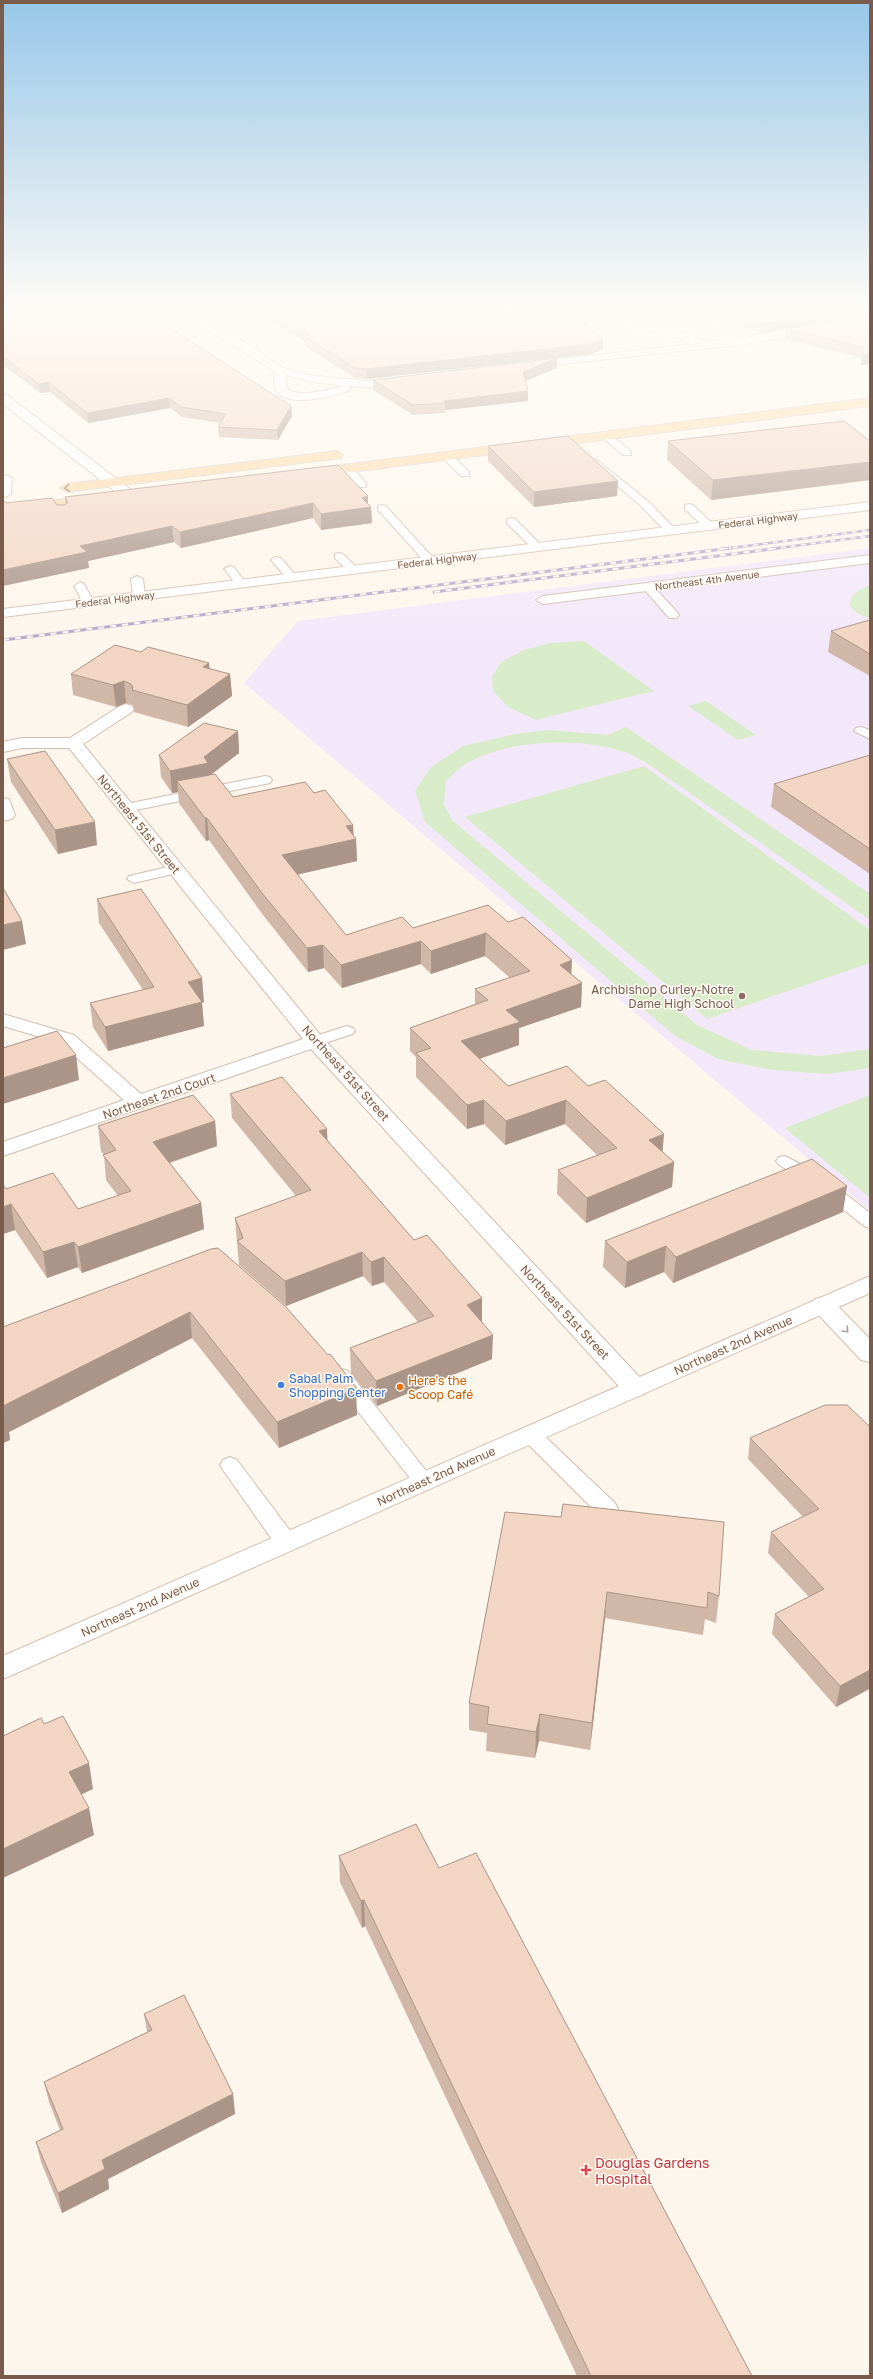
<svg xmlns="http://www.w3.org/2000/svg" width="873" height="2379" font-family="'Golos Text',sans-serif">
<rect width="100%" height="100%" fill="#fdf6ec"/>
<!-- education -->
<polygon fill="#f3e8fa" points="870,548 870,1211 244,683 298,621"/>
<!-- green -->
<g fill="#d8ecc9">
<path d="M870 585V619L857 613 850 606C850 593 859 590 870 585Z"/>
<polygon points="584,641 654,691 536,720 508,707 493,691 492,677 501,662 524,650 551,643"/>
<polygon points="706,701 756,735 738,740 688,706"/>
<path d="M626 727 870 894V920L647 763C640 760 633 755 625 752 580 737 512 739 469 762 461 766 453 775 446 781L444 805 453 821 697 1025 752 1050 821 1056 870 1049V1068L828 1074 772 1070 718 1059 675 1036 425 822 415 791 431 767 463 746 515 734 549 730 608 735Z"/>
<polygon points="644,766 870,930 870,963 707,1019 465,817"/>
<polygon points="870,1095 870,1198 785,1128"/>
</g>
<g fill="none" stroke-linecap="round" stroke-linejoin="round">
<!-- lane casing -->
<g stroke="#d1beb0" stroke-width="2">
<g id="lane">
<polygon points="606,432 631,451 631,455 623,455 602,437 602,433"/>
<polygon points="447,453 451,454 469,472 469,476 461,476 443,458 443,454"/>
<polygon points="597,460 649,502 675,529 675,533 667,533 641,506 593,465 593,461"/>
<polygon points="347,465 351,466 366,483 366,487 358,487 343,470 343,466"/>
<polygon points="7,475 12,478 11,494 6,497 3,496 3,476"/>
<polygon points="689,504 693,505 713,524 713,528 705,528 685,509 685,505"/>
<polygon points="382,505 386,506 434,559 436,561 434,563 426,563 378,510 378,506"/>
<polygon points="511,518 515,519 542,546 542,550 534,550 507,523 507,519"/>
<polygon points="339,553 343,554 359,570 357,572 349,572 335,558 335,554"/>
<polygon points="277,557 281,558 296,576 298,578 296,580 288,580 273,562 271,560 273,558"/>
<polygon points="230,566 234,567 245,582 247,584 245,586 237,586 226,571 224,569"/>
<polygon points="137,576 143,579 145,596 139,600 133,596 131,579"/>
<polygon points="80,582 84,584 94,602 92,605 88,606 84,605 74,586"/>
<polygon points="648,583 652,585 677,612 679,615 677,618 669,618 644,589 642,587 644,585"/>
<polygon points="861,727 870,730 870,739 854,731 856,728"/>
<polygon points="265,776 270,777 272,780 270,783 126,812 119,808 126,804"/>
<polygon points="176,865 183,869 181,872 134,883 127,879 129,876"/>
<polygon points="347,1026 353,1028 355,1031 353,1034 315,1046 309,1044 307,1041 309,1038"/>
<polygon points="785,1156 823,1176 870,1213 870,1228 864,1226 811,1184 779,1165 776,1161 779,1157"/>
<polygon points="341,1369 348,1371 430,1476 434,1481 430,1486 423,1489 416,1486 334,1381 331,1376 334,1371"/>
<polygon points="530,1427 537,1429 615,1503 618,1509 615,1515 607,1517 599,1515 523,1439 520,1434 523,1429"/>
<polygon points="230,1457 237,1460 294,1536 297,1542 294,1548 286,1550 278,1548 223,1470 220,1465 223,1460"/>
</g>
</g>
<!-- street casing -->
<g stroke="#d1beb0" stroke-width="2">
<g id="street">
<path d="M178 312H190L248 344 284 368 309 375 366 381 403 377 409 380C402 389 360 388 349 386L351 389 349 391C332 396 287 409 276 390 273 385 275 377 274 371ZM286 375 308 381 344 386C331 389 296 399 287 388Z"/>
<path d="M577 312C598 309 687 330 706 342L870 317V323L739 345 524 368 522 366 524 364 528 363 692 344 682 339 578 314Z"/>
<polygon points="3,394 7,395 135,493 137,496 135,499 125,499 3,404"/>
<polygon points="870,555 870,563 543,604 536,600 543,596"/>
<polygon points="126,704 132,706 134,709 132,712 83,744 322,1037 644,1382 647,1388 644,1394 635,1397 626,1394 311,1049 3,1156 3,1142 124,1100 60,1043 3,1026 3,1014 74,1035 141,1094 303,1039 69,748 22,748 3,752 3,742 22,738 70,738 120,706"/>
<polygon points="3,798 9,799 15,815 12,819 3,821"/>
<polygon points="823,1297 831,1299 870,1339 870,1362 861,1360 815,1311 811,1305 815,1299"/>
</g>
</g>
<!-- secondary casing -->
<g stroke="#d6c0b0" stroke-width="2">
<g id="secondary">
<polygon points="870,502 870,510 3,617 3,609"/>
<polygon points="870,1276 870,1293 3,1679 3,1656"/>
</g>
</g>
<!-- primary casing -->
<g stroke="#dad1cd" stroke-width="2">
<g id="primary">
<polygon points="870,398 870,406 312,477 306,473 312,469"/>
<polygon points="337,451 343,455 341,458 67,492 60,488 67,484"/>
<polygon points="95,496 100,497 102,500 100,503 3,514 3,506"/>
</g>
</g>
<!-- lane -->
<use href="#lane" fill="#fff" fill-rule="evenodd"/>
<!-- street -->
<use href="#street" fill="#fff" fill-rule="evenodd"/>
<!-- secondary -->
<use href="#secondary" fill="#fff" fill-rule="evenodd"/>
<!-- primary -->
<use href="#primary" fill="#fbd9a5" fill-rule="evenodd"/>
<!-- rail-far1 casing -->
<g stroke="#b9a8c9" stroke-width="2.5">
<g id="rail-far1">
<polyline points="723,549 870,530"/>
<polyline points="771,549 870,536"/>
</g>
</g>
<!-- rail casing -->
<g stroke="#b9a8c9" stroke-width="3">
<g id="rail">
<polyline points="434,592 779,548"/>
<polyline points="3,640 731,548"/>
</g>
</g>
<!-- rail-far1 -->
<use href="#rail-far1" stroke="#fffaf3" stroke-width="1.5" stroke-dasharray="5" stroke-linecap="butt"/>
<!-- rail -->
<use href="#rail" stroke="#fffaf3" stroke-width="2" stroke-dasharray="6" stroke-linecap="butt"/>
</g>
<!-- wall -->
<g fill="#d1b7a8">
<polygon points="3,312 291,406 292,416 278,440 219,437 218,427 220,423 182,417 170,408 88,423 50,392 40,393 3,365"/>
<polygon points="252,312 573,312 603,349 592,354 366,379 355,378 305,346 304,341"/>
<polygon points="667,312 870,312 870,364 861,365 862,358 785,339 786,329 761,333 688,315 685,316"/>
<polygon points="557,368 525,381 528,401 445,410 445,413 413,415 373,390 373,380"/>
<polygon points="668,441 870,441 870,480 711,500 667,460"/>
<polygon points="488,446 617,496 534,507 488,461"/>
<polygon points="65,497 368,504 371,507 372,523 321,530 313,518 181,548 174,542 88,561 89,568 6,503 65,505"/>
<polygon points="870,620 870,676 828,652 831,631"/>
<polygon points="141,652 209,663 209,669 230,674 232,696 188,727 134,712 133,705 126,703 116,707 73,695 71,674"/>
<polygon points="238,731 239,753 212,774 233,797 314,793 353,825 353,836 356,839 357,861 297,874 346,935 413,928 508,922 582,983 581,1007 519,1028 519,1045 480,1059 508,1086 588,1086 674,1162 672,1187 586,1223 557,1194 558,1170 597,1155 565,1124 505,1145 484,1124 467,1129 416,1077 416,1057 410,1051 410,1028 475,1004 475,989 510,978 485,956 431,974 421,964 342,988 324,968 308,972 263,915 209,840 206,841 179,803 178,792 172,793 161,777 159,755"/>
<polygon points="870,755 870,874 771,807 774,784"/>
<polygon points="7,759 97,845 58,854 11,782"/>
<polygon points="97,899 204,1002 202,1003 204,1026 108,1051 93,1027 90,1003 143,990 99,923"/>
<polygon points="230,1094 328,1141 482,1322 492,1359 377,1406 351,1373 350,1348 418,1322 384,1282 372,1286 363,1276 286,1306 239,1265 235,1218 296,1196 232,1118"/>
<polygon points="215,1121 217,1146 170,1163 201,1203 204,1229 82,1273 78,1267 47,1278 15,1230 3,1234 3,1185 6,1189 78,1209 118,1196 106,1180 104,1155 101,1151 98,1126"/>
<polygon points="843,1212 673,1283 664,1272 625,1288 603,1267 605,1241"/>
<polygon points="211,1249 357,1415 279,1448 192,1338 9,1432 10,1440 3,1443 3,1327"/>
<polygon points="870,1427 870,1689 869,1689 836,1707 772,1634 775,1614 809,1597 768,1553 771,1532 803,1517 748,1459 750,1438"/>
<polygon points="505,1512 719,1596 716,1623 705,1619 703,1635 605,1618 590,1750 539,1741 535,1758 486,1751 487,1733 469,1730 469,1703"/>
<polygon points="339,1856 439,1868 752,2376 577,2376 365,1926 362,1928 340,1882"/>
<polygon points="144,2014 233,2094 235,2114 108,2179 109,2189 62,2213 41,2162 36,2142 60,2130 49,2102 44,2082 147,2032"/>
</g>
<!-- shaded-wall -->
<g fill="#aa9588">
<polygon points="686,312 689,312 688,315 685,316"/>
<polygon points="833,312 870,312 870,316 761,333 762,323"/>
<polygon points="603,339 603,349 592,354 366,379 366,369"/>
<polygon points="863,354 870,354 870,364 861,365"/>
<polygon points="557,358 557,368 523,382 523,372"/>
<polygon points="49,382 50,392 40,393 39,384"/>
<polygon points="528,391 528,401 445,410 445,403 444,401"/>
<polygon points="169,398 170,408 88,423 87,413"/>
<polygon points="291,406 292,416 278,440 277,430"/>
<polygon points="870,462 870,480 711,500 713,480"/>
<polygon points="618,481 617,496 534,507 534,492"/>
<polygon points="368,496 368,508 371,507 372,523 321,530 321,514"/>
<polygon points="313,503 313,518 181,548 180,532"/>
<polygon points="172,526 174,542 88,561 89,568 3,586 3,570 80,546"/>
<polygon points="209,663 211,684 203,667"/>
<polygon points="230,674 232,696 188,727 187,705"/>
<polygon points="124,681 126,703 116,707 113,685"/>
<polygon points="238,731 239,753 209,776 177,781 178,792 172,793 170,771 204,757"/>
<polygon points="205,818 207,818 209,840 206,841"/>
<polygon points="95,822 97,845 58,854 55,830"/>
<polygon points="353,825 354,840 356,839 357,861 283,878 282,855 346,826"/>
<polygon points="22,921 26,944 3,950 3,925"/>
<polygon points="486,933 485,956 431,974 431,951"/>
<polygon points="421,941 421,964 342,988 341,965"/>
<polygon points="323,945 324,968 308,972 307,948"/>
<polygon points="572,960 571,984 560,965"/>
<polygon points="202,978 204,1002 202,1003 204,1026 108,1051 105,1027 188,982"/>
<polygon points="582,983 581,1007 519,1028 519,1045 461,1065 461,1041 506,1010"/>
<polygon points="76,1055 79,1080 3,1104 3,1078"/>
<polygon points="484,1100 484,1124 467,1129 467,1105"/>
<polygon points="566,1100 565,1124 505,1145 506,1121"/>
<polygon points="215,1121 217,1146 156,1167 153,1142"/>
<polygon points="327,1129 328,1152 319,1131"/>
<polygon points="664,1134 662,1158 649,1140"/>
<polygon points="674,1162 672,1187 586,1223 587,1198"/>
<polygon points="847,1186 843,1212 673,1283 676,1257"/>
<polygon points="201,1203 204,1229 82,1273 78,1247"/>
<polygon points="11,1204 15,1230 3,1234 3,1207"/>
<polygon points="74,1242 78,1267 47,1278 43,1252"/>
<polygon points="666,1246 664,1272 625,1288 627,1262"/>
<polygon points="362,1252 363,1276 286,1306 285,1281"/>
<polygon points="384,1257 384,1282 372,1286 371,1262"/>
<polygon points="482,1298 482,1323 467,1305"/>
<polygon points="190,1312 192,1338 9,1432 10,1440 3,1443 3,1406"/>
<polygon points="493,1335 492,1359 377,1406 376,1381"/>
<polygon points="356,1387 357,1415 279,1448 277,1422"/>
<polygon points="607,1592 605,1618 590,1750 592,1723"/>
<polygon points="870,1670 869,1689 836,1707 840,1686"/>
<polygon points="540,1714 539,1741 535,1758 536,1732"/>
<polygon points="89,1763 93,1789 74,1798 69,1772"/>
<polygon points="89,1808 94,1835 3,1878 3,1849"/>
<polygon points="364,1900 365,1926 362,1928 361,1901"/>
<polygon points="233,2094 235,2114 108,2179 109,2189 62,2213 58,2193 102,2160"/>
</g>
<!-- building -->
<g fill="#f3d5c3" stroke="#aa9588">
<polygon points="3,312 145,312 291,406 277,430 218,427 226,414 181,407 169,398 87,413 49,382 39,384 3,356"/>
<polygon points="269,312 573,312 603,339 592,344 366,369 355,368 304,336 311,335"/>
<polygon points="716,312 833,312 762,323"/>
<polygon points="870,315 870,354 863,354 863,347 786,329"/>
<polygon points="557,358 523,372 528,391 444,401 445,403 413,405 373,380"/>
<polygon points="844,421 870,441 870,462 713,480 668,441"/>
<polygon points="568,436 618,481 534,492 488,446"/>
<polygon points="338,465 368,496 362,498 371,507 321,514 313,503 180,532 172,526 80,546 87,552 3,570 3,500 6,503 52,498 57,505 65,505 68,502 65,497"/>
<polygon points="870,620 870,654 831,631"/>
<polygon points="115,645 141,652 148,647 209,663 203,667 230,674 187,705 132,690 133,687 131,684 124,681 113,685 71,674"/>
<polygon points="204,723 238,731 204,757 208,763 170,771 159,755"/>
<polygon points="45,751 95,822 55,830 7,759"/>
<polygon points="870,755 870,849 774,784"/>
<polygon points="215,774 233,797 305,782 314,793 325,790 353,825 346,826 356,839 282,855 346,935 402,917 413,928 488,905 508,922 523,917 572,960 560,965 582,983 506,1010 520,1022 461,1041 508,1086 567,1066 588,1086 605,1080 664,1134 649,1140 674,1162 587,1198 558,1170 617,1148 566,1100 506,1121 484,1100 467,1105 416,1053 431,1048 410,1028 488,1000 475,989 530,971 486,933 431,951 421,941 341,965 323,945 307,948 262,893 207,818 205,818 177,781"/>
<polygon points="3,888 22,921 3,925"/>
<polygon points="141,889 202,978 188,982 202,1002 105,1027 90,1003 154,987 97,899"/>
<polygon points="57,1031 76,1055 3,1078 3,1048"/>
<polygon points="282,1077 327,1129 319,1131 414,1240 427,1235 482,1298 467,1305 493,1335 376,1381 350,1348 434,1316 384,1257 371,1262 362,1252 285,1281 237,1241 243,1238 235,1218 311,1190 230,1094"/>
<polygon points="193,1095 215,1121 153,1142 201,1203 78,1247 74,1242 43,1252 11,1204 3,1207 3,1185 6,1189 53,1173 78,1209 131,1191 103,1155 116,1150 98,1126"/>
<polygon points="812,1159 847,1186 676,1257 666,1246 627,1262 605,1241"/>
<polygon points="218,1248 285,1306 328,1355 330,1354 356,1387 356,1389 277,1422 190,1312 3,1406 3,1327 211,1249"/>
<polygon points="825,1405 847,1405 870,1427 870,1670 840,1686 775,1614 824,1589 771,1532 819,1509 750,1438"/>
<polygon points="3,1410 5,1414 3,1415"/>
<polygon points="563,1504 724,1522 719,1596 708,1592 707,1608 607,1592 592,1723 540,1714 536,1732 487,1724 489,1707 469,1703 505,1512 561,1517"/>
<polygon points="63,1716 89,1763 69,1772 89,1808 3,1849 3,1736 41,1718 44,1724"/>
<polygon points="416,1824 439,1868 476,1853 752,2376 591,2376 364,1900 361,1901 339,1856"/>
<polygon points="184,1995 233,2094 102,2160 105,2169 58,2193 36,2142 63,2129 44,2082 152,2030 144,2014"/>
</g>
<!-- one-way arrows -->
<defs><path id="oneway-chevron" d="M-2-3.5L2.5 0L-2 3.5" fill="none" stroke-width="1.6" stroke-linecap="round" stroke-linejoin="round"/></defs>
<use stroke="#a18267" href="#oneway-chevron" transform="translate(67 488) rotate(174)"/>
<use stroke="#af9d94" href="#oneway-chevron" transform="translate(846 1330) rotate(46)"/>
<!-- sky -->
<linearGradient id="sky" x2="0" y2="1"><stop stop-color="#97c7e8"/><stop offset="0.48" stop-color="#fefbf6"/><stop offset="1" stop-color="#fefbf6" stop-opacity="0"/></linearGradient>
<rect width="873" height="645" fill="url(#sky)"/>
<!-- markers -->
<circle fill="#8d6e63" stroke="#fffaf3" stroke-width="1.5" cx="742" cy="996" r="4"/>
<circle fill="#3f7fe0" stroke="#fffaf3" stroke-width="1.5" cx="281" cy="1385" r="4"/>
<circle fill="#e8710a" stroke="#fffaf3" stroke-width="1.5" cx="400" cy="1387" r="4"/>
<path fill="#e0444e" stroke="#fffaf3" stroke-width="1.5" d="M584 2164h4v4h4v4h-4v4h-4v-4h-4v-4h4z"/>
<g text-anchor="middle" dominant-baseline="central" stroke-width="3" stroke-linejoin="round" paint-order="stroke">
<!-- far-street labels -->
<g font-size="10" fill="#7a5c4d" stroke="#fffaf3">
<text transform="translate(758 520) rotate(-7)">Federal Highway</text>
<text transform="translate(437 560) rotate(-7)">Federal Highway</text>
<text transform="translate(707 580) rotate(-7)">Northeast 4th Avenue</text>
<text transform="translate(115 599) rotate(-7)">Federal Highway</text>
</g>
<!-- street labels -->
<g font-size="12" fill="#7a5c4d" stroke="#fffaf3">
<text transform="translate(139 824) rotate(51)">Northeast 51st Street</text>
<text transform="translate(346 1073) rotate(48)">Northeast 51st Street</text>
<text transform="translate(159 1096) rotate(-19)">Northeast 2nd Court</text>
<text transform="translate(565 1312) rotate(47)">Northeast 51st Street</text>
<text transform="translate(733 1345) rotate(-24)">Northeast 2nd Avenue</text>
<text transform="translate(436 1476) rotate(-24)">Northeast 2nd Avenue</text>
<text transform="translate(140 1607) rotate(-24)">Northeast 2nd Avenue</text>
</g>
<!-- education labels -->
<g font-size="12" fill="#785e54" stroke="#fffaf3" text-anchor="end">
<text x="734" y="989">Archbishop Curley-Notre<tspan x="734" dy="14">Dame High School</tspan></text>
</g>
<!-- shop labels -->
<g font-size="12" fill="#366cbe" stroke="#fffaf3" text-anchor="start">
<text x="289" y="1378">Sabal Palm<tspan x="289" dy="14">Shopping Center</tspan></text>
</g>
<!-- food labels -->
<g font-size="12" fill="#c56008" stroke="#fffaf3" text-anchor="start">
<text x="408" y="1380">Here's the<tspan x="408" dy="14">Scoop Café</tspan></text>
</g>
<!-- near-health labels -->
<g font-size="14" fill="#be3a42" stroke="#fffaf3" text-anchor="start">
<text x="595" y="2162">Douglas Gardens<tspan x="595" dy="16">Hospital</tspan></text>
</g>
</g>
<!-- border -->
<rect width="873" height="2379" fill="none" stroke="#7a5c4d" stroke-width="8"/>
</svg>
